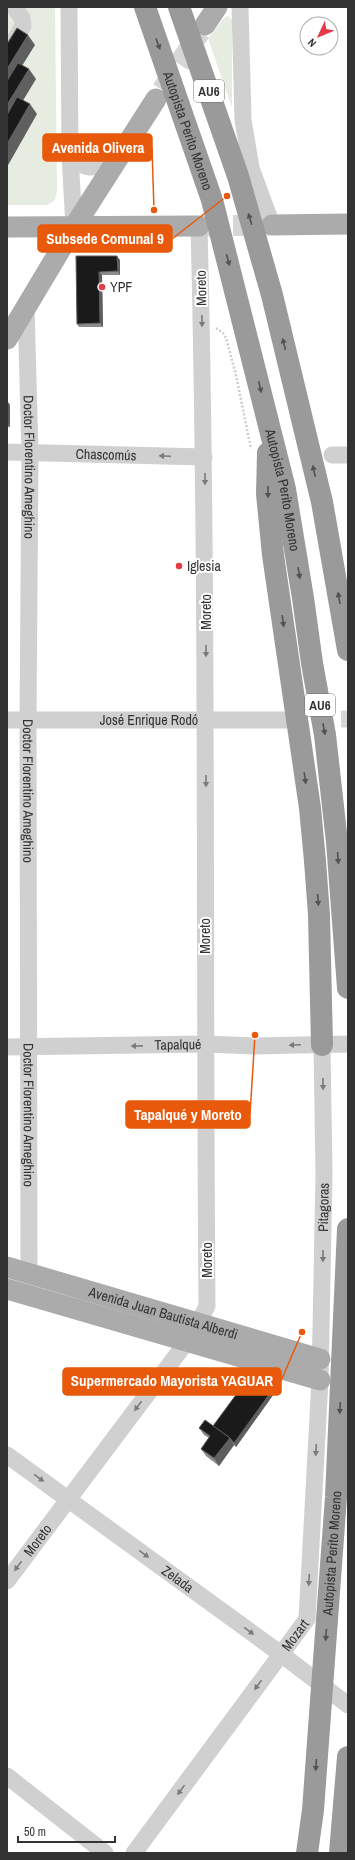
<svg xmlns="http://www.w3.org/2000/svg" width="355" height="1860" font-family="'Archivo Narrow',sans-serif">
<rect width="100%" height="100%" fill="#fff"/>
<!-- green -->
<g fill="#e6ecdf">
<polygon points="7,7 55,7 57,190 55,200 47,205 7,205"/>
<polygon points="228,16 232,20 232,107 208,39 224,18"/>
</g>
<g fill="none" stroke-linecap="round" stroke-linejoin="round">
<!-- minor-tunnel -->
<polyline stroke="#d6d6d6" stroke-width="17" stroke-dasharray="17 8" stroke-linecap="butt" points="291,720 348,719"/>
<!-- major-tunnel -->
<g stroke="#d6d6d6" stroke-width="21" stroke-dasharray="21 10" stroke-linecap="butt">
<polyline points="162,90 200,32"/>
<polyline points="202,226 269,225"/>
</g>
<!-- path -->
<polyline stroke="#cdcdcd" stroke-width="2.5" stroke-dasharray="2 2" stroke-linecap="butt" points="216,328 223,333 226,338 236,375 251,449"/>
<!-- minor -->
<g stroke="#d0d0d0" stroke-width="17">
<polyline points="69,7 70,155 74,227"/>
<polyline points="240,7 243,120 251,168 272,225"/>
<polyline points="7,53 23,26 22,18 14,7"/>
<path d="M70 155C86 172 94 168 114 162"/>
<path id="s1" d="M26 308 30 452 28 720 29 1274"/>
<path id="s2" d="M7 452 204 457"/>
<polyline points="332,455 348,455"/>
<path id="s3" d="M7 720H291"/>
<path id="s4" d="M7 1047 205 1044 255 1046 348 1044"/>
<path id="s5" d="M7 1455 281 1654 348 1705"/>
<path id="s6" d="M7 1581 194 1332 207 1306C204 946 208 586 199 226"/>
<polyline points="7,1776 105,1853"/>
<path id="s7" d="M134 1853 307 1619 320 1380 324 1175 322 1045"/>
</g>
<!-- major -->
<g stroke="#ababab" stroke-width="21">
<polyline points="205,25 217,7"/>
<polyline points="272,225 348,224"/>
<polyline points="7,227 199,226"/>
<polyline points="7,339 74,227 156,99"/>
<path id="s8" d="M7 1267 320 1359"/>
<polyline points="7,1289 320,1380"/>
</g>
<!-- highway -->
<g stroke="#9a9a9a" stroke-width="22">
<polyline points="315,861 319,915 322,1045"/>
<polyline points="340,1853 348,1757"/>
</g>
<!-- highway-bridge -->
<g stroke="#9a9a9a" stroke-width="22">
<path id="s9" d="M145 7 212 200 285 489 303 598 312 663 325 735 337 842 348 988"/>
<polyline points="179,7 238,176 272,295 322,502 348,650"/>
<polyline points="268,453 267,494 273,555 310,808 315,861"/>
<path id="s10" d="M307 1853 313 1810 336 1497 348 1229"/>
</g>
</g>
<!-- wall -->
<g fill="#8c8c8c">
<polygon points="76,256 120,260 120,275 102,275 103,327 79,327 77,324"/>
<polygon points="7,401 10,405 10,427 7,427"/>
<polygon points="279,1381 281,1384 236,1447 234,1445 219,1466 206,1456 201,1449 209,1438 204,1435 199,1428 213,1426"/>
</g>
<!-- shaded-wall -->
<g fill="#5f5f5f">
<polygon points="28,35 35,45 7,90 7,69"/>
<polygon points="29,69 36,79 7,127 7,105"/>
<polygon points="30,104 37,114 7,167 7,144"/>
<polygon points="117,256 120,260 120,275 118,271"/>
<polygon points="99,272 102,275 103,327 100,323"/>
<polygon points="7,401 10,405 10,427 7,423"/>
<polygon points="279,1381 281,1384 236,1447 234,1443"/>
<polygon points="230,1438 234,1445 219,1466 214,1458"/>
</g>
<!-- building -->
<g fill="#1a1a1a" stroke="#5f5f5f">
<polygon points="17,28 28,35 7,69 7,44"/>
<polygon points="18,63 29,69 7,105 7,81"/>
<polygon points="17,97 30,104 7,144 7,115"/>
<polygon points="76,256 117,256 118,271 99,272 100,323 77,324"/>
<polygon points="252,1373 279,1381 234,1443 230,1438 213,1426"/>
<polygon points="205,1420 230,1438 214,1458 201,1449 210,1436 199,1428"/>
</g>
<!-- one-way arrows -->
<defs><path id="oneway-solid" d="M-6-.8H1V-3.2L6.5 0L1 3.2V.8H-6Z"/></defs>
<g fill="#525252">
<use href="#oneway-solid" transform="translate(158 44) rotate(70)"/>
<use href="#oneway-solid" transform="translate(250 219) rotate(-106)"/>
<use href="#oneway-solid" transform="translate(228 260) rotate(75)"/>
<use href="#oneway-solid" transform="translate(284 344) rotate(-103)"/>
<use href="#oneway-solid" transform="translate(260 387) rotate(77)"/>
<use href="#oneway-solid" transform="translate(314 471) rotate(-103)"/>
<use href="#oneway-solid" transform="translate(268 492) rotate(89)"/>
<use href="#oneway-solid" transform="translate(299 573) rotate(81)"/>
<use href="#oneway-solid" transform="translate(339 598) rotate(-100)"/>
<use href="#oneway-solid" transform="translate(283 621) rotate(82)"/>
<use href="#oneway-solid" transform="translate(324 729) rotate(80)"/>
<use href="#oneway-solid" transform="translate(305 778) rotate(82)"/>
<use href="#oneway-solid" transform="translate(338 858) rotate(86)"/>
<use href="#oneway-solid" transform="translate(318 900) rotate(86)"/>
<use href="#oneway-solid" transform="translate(340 1408) rotate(93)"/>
<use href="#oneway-solid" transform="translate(326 1635) rotate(94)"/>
<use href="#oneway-solid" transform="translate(316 1765) rotate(94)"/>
</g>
<g fill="#7a7a7a">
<use href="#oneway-solid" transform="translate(202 321) rotate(89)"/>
<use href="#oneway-solid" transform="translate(165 456) rotate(-178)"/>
<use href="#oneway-solid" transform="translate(205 479) rotate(90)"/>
<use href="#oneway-solid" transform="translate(206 651) rotate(90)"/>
<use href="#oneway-solid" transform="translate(206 781) rotate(90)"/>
<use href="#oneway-solid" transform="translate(295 1045) rotate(178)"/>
<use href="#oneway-solid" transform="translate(137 1046) rotate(179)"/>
<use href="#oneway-solid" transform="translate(323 1084) rotate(89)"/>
<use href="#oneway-solid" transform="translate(323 1256) rotate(91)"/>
<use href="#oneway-solid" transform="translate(138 1406) rotate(127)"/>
<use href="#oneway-solid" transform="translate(316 1450) rotate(93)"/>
<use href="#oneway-solid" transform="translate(39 1478) rotate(36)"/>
<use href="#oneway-solid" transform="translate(144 1554) rotate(36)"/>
<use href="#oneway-solid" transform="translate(18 1566) rotate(127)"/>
<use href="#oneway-solid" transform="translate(309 1580) rotate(93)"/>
<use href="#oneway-solid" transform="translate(249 1631) rotate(36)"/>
<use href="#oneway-solid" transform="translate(258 1685) rotate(126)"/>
<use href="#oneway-solid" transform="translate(181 1790) rotate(126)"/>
</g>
<!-- markers -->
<g fill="#e63946" stroke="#fff" stroke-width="1.5">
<circle cx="102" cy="287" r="4"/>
<circle cx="179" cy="566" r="4"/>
</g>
<g text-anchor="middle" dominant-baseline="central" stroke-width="4" stroke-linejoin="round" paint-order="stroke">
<!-- shield labels -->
<g fill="#fff" stroke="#707070" stroke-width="1">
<rect x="194" y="80" width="30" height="22" rx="3"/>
<rect x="305" y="694" width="30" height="22" rx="3"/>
</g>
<g font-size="13" font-weight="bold" fill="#333">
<text x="209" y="91">AU6</text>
<text x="320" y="705">AU6</text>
</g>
<!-- street labels -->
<g font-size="14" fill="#333" stroke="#fff">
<text stroke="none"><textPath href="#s9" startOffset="131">Autopista Perito Moreno</textPath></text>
<text transform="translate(201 288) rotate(-91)">Moreto</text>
<text stroke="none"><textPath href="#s2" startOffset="99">Chascomús</textPath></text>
<text stroke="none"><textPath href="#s1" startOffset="159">Doctor Florentino Ameghino</textPath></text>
<text stroke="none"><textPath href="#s9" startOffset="503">Autopista Perito Moreno</textPath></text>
<text transform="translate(206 612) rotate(-90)">Moreto</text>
<text stroke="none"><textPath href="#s3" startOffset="142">José Enrique Rodó</textPath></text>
<text stroke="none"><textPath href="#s1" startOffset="483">Doctor Florentino Ameghino</textPath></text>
<text transform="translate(205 936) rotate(-90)">Moreto</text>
<text stroke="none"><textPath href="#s4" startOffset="171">Tapalqué</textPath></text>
<text stroke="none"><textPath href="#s1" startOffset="807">Doctor Florentino Ameghino</textPath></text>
<text stroke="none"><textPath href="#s7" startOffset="703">Pitagoras</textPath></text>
<text transform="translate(207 1260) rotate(-90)">Moreto</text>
<text stroke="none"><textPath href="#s8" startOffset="163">Avenida Juan Bautista Alberdi</textPath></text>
<text stroke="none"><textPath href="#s6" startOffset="51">Moreto</textPath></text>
<text stroke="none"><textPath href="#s10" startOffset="301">Autopista Perito Moreno</textPath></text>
<text stroke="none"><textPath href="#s5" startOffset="211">Zelada</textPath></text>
<text stroke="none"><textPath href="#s7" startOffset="271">Mozart</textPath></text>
</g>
<!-- poi labels -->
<g font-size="14" fill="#333" stroke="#fff" text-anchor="start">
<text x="110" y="287">YPF</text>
<text x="187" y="566">Iglesia</text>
</g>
</g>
<!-- callouts -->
<path fill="none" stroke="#e8590c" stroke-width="1.5" d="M154 210L152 148M227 196L172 239M255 1035L250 1114M302 1332L281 1381"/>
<g fill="#e8590c" stroke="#fff" stroke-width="1.5">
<circle cx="154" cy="210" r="4"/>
<circle cx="227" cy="196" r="4"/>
<circle cx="255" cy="1035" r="4"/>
<circle cx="302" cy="1332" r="4"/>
</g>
<g fill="#e8590c" stroke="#e8590c" stroke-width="1.5">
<rect x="43" y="134" width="109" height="27" rx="4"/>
<rect x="38" y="225" width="134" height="27" rx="4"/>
<rect x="126" y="1101" width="124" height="27" rx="4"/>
<rect x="63" y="1368" width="218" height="27" rx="4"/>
</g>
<g font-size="15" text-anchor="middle" font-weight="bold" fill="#fff">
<text x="98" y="153">Avenida Olivera</text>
<text x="105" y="244">Subsede Comunal 9</text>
<text x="188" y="1120">Tapalqué y Moreto</text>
<text x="172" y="1386">Supermercado Mayorista YAGUAR</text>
</g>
<!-- border -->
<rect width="355" height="1860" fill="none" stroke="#333333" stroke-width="16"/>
<!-- north arrow -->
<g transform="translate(319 36) rotate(226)"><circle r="19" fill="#ffffff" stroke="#adadad"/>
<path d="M0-3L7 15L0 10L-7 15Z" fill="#e63946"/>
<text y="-6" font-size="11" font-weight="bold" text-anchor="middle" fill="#333333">N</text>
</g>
<!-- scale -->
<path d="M18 1836v6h97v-6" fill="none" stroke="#333333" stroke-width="2"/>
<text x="24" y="1836" font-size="12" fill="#333333" stroke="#ffffff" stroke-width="3" paint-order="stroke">50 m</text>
</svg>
